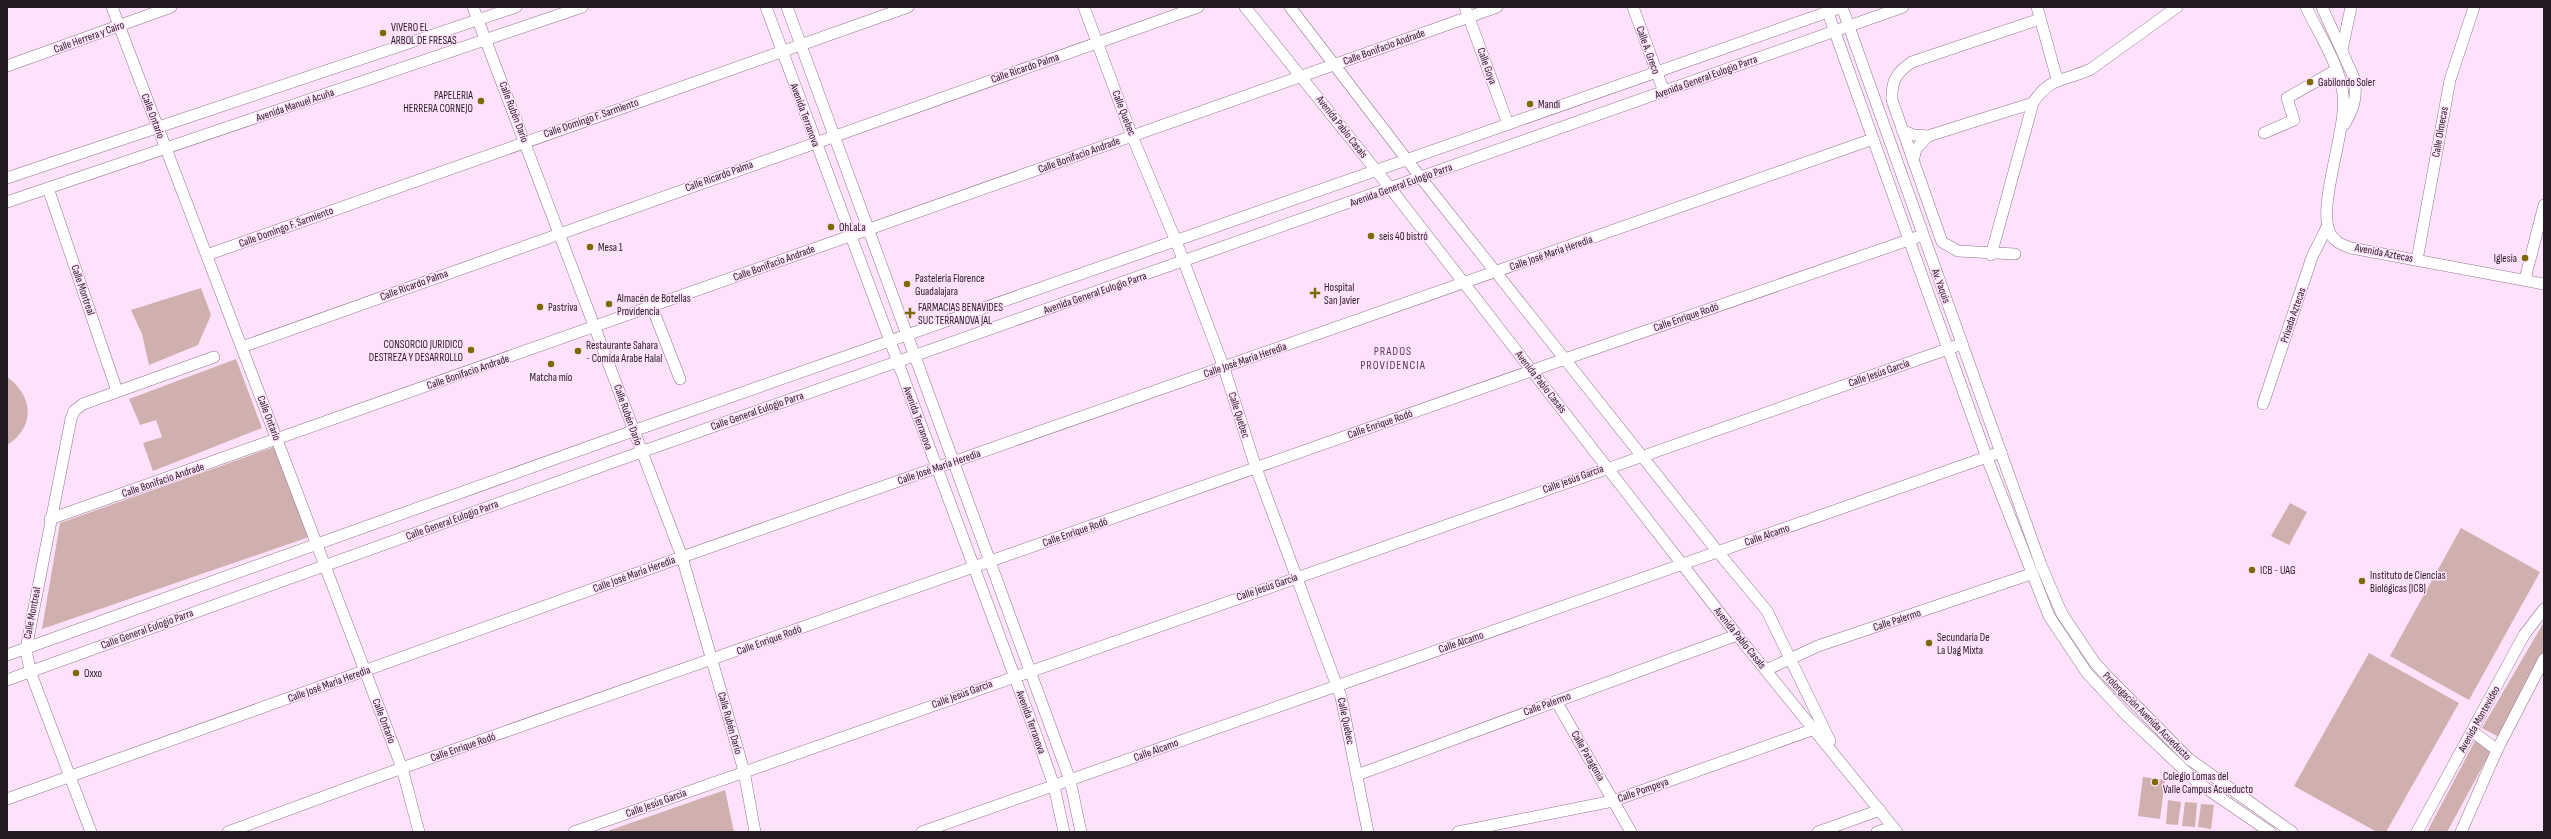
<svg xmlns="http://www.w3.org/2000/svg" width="2551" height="839" font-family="'Sofia Sans Condensed',sans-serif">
<rect width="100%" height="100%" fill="#fee1fb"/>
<!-- green -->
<g fill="#d0b0af">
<polygon points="201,288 211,315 198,345 149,365 142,334 131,310"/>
<polygon points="236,359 262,428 153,471 143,443 162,437 156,420 140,425 129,399"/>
<path d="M7 377C33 395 36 427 7 445Z"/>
<polygon points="274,447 309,537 42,629 60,523"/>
<polygon points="2290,503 2307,512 2289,545 2271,536"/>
<polygon points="2461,528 2540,572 2469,700 2390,656"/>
<polygon points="2544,622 2544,654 2499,737 2482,728"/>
<polygon points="2369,653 2459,703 2386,832 2377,832 2294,786"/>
<polygon points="2476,739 2491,751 2447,832 2427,832"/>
<polygon points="2143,777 2165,780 2160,819 2138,816"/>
<polygon points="725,790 734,832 605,832"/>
<polygon points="2168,800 2181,802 2178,825 2166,824"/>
<polygon points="2185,802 2197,803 2195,827 2182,826"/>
<polygon points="2201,804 2214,805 2211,829 2198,827"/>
</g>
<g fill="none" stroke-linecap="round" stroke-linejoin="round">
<!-- minor casing -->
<g stroke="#8e748a" stroke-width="12">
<g id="minor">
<polyline points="112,7 402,768 419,832"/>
<polyline points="473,7 682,557 744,771 755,832"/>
<polyline points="766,7 1037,737 1054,786 1064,832"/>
<polyline points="787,7 1070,780 1081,832"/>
<polyline points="1084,7 1132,136 1176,241 1224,368 1256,468 1341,697 1368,832"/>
<polyline points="1245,7 1391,189 1737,635 1897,832"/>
<polyline points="1290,7 1421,178 1718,552 1767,611 1830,741"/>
<polyline points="1465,7 1508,124"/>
<polyline points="1633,7 1664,92"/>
<polyline points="1826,7 1987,458 2049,616 2087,673 2126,715 2197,782 2270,832"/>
<polyline points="1842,7 2041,565 2062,614 2095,663 2109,678 2189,759 2292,832"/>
<polyline points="2037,7 2057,79"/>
<path d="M2306 7C2319 34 2339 64 2343 94 2348 129 2315 210 2331 235 2336 243 2343 245 2351 248L2544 284"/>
<path d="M2322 7 2354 78C2358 97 2353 110 2344 125"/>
<polyline points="2342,50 2351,7"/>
<polyline points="7,66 171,7"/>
<polyline points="1902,130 1913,135 1928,136 2033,103"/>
<polyline points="2264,133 2294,120 2287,98 2336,70"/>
<polyline points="1913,161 1916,149 1928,136"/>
<polyline points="7,178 516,7"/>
<polyline points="48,188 117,391"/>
<polyline points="7,202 582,7"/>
<path d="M2015 254 1958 251 1942 242 1892 100C1891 81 1897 72 1912 62L2040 19"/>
<polyline points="207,255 908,7"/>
<path d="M1991 255 2033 103C2050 76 2066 81 2091 69L2177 7"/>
<polyline points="2417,260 2450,80 2474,7"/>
<polyline points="2525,279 2544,205"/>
<polyline points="652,307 680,379"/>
<polyline points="242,347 1198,7"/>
<polyline points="2263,404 2312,257 2327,227"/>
<polyline points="50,519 1497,7"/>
<polyline points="7,655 633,431 1842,7"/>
<polyline points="1766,670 1818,646 2031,574"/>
<polyline points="7,680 641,452 1903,7"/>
<polyline points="1556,701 1631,832"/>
<polyline points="2472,731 2497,750"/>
<polyline points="1357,775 1737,635"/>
<polyline points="7,799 682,557 1873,139"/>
<polyline points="91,832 30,671 26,649 71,419 74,411 83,404 214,357"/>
<polyline points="228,832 402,768 1565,359 1923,235"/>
<polyline points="574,832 1962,344"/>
<polyline points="922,832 2001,452"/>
<polyline points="1458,832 1613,801 1820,727"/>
<polyline points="1818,832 1880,810"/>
<polyline points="1877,832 1893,827"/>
<polyline points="2417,832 2524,635 2544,609"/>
<polyline points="2461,832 2497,750 2544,659"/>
</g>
</g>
<!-- minor -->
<use href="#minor" stroke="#fff" stroke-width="11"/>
</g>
<!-- markers -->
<g fill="#7c6a01" stroke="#fee1fb" stroke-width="1.5">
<circle cx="383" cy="33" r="4"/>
<circle cx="2310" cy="82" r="4"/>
<circle cx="481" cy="101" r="4"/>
<circle cx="1530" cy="104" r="4"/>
<circle cx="831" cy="227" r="4"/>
<circle cx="1371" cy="236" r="4"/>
<circle cx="590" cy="247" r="4"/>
<circle cx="2525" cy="258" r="4"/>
<circle cx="907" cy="284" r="4"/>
<path d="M1313 287h4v4h4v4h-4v4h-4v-4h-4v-4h4z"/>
<circle cx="609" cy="304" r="4"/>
<circle cx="540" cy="307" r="4"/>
<path d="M908 307h4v4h4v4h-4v4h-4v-4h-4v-4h4z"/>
<circle cx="471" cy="350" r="4"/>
<circle cx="578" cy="351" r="4"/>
<circle cx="551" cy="364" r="4"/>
<circle cx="2252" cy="570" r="4"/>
<circle cx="2362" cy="581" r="4"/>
<circle cx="1929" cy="643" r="4"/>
<circle cx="76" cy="673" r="4"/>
<circle cx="2155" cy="782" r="4"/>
</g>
<g text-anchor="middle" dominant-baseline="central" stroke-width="3" stroke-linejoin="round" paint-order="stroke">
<!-- poi labels -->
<g font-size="11" fill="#241a23" stroke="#fee1fb" text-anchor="start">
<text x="391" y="27">VIVERO EL<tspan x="391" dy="13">ARBOL DE FRESAS</tspan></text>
<text x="2318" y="82">Gabilondo Soler</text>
<text x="473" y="95" text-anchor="end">PAPELERIA<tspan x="473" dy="13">HERRERA CORNEJO</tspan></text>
<text x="1538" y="104">Mandi</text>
<text x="839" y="227">OhLaLa</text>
<text x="1379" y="236">seis 40 bistró</text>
<text x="598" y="247">Mesa 1</text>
<text x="2517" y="258" text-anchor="end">Iglesia</text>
<text x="915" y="278">Pasteleria Florence<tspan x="915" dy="13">Guadalajara</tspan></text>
<text x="1324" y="287">Hospital<tspan x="1324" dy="13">San Javier</tspan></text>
<text x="617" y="298">Almacén de Botellas<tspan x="617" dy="13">Providencia</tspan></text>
<text x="548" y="307">Pastriva</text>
<text x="918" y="307">FARMACIAS BENAVIDES<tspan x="918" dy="13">SUC TERRANOVA JAL</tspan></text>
<text x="463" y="344" text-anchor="end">CONSORCIO JURIDICO<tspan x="463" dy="13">DESTREZA Y DESARROLLO</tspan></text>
<text x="586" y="345">Restaurante Sahara<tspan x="586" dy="13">- Comida Arabe Halal</tspan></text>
<text x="551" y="377" text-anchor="middle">Matcha mío</text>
<text x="2260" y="570">ICB - UAG</text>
<text x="2370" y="575">Instituto de Ciencias<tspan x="2370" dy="13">Biológicas (ICB)</tspan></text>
<text x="1937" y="637">Secundaria De<tspan x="1937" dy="13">La Uag Mixta</tspan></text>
<text x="84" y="673">Oxxo</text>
<text x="2163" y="776">Colegio Lomas del<tspan x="2163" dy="13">Valle Campus Acueducto</tspan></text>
</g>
<!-- street labels -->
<g font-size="11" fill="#241a23" stroke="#fee1fb">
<text transform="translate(89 37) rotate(-20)">Calle Herrera y Cairo</text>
<text transform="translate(1384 47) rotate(-20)">Calle Bonifacio Andrade</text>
<text transform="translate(1648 50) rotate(70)">Calle A. Greco</text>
<text transform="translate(1487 66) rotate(70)">Calle Goya</text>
<text transform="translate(1025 68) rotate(-19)">Calle Ricardo Palma</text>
<text transform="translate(1706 77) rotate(-20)">Avenida General Eulogio Parra</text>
<text transform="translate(295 105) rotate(-19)">Avenida Manuel Acuña</text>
<text transform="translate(514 112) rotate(69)">Calle Rubén Darío</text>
<text transform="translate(1124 113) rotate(69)">Calle Quebec</text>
<text transform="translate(805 115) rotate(70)">Avenida Terranova</text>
<text transform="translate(153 116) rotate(69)">Calle Ontario</text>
<text transform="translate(591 118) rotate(-19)">Calle Domingo F. Sarmiento</text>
<text transform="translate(1342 127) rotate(52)">Avenida Pablo Casals</text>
<text transform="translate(2440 132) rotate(-80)">Calle Olmecas</text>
<text transform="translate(1079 155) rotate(-20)">Calle Bonifacio Andrade</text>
<text transform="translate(719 176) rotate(-20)">Calle Ricardo Palma</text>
<text transform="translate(1401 185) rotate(-20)">Avenida General Eulogio Parra</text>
<text transform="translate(286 227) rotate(-20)">Calle Domingo F. Sarmiento</text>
<text transform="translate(1551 253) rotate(-19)">Calle José María Heredia</text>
<text transform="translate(2384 253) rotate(11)">Avenida Aztecas</text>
<text transform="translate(774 263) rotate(-20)">Calle Bonifacio Andrade</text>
<text transform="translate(414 285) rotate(-20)">Calle Ricardo Palma</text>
<text transform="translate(1941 286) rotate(70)">Av. Yaquis</text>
<text transform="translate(83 290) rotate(71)">Calle Montreal</text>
<text transform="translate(1095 293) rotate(-19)">Avenida General Eulogio Parra</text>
<text transform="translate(2293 315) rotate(-71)">Privada Aztecas</text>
<text transform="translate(1686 317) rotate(-19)">Calle Enrique Rodó</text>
<text transform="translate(1245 360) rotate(-19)">Calle José María Heredia</text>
<text transform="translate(468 372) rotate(-19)">Calle Bonifacio Andrade</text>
<text transform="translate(1879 373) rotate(-19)">Calle Jesús García</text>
<text transform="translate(1541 382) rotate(52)">Avenida Pablo Casals</text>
<text transform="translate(757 411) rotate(-19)">Calle General Eulogio Parra</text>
<text transform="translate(628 415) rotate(70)">Calle Rubén Darío</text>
<text transform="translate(1239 415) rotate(72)">Calle Quebec</text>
<text transform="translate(269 418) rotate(69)">Calle Ontario</text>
<text transform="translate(918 418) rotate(70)">Avenida Terranova</text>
<text transform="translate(1380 424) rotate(-19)">Calle Enrique Rodó</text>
<text transform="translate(939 467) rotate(-19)">Calle José María Heredia</text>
<text transform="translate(1573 479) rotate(-20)">Calle Jesús García</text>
<text transform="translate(163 480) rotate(-19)">Calle Bonifacio Andrade</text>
<text transform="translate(452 520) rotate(-20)">Calle General Eulogio Parra</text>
<text transform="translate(1075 532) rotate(-19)">Calle Enrique Rodó</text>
<text transform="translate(1767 535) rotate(-19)">Calle Alcamo</text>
<text transform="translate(634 574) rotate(-20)">Calle José María Heredia</text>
<text transform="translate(1267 587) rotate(-19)">Calle Jesús García</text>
<text transform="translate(32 613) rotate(-79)">Calle Montreal</text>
<text transform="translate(1897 620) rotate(-18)">Calle Palermo</text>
<text transform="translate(147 629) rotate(-20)">Calle General Eulogio Parra</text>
<text transform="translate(1740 638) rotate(51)">Avenida Pablo Casals</text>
<text transform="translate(769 640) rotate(-20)">Calle Enrique Rodó</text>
<text transform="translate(1461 642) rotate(-19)">Calle Alcamo</text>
<text transform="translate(329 684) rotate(-20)">Calle José María Heredia</text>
<text transform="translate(962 694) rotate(-20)">Calle Jesús García</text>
<text transform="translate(1547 704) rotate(-20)">Calle Palermo</text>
<text transform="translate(2147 716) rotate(45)">Prolongación Avenida Acueducto</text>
<text transform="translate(2479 719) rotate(-61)">Avenida Montevideo</text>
<text transform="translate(384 721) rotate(69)">Calle Ontario</text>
<text transform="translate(1346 721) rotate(78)">Calle Quebec</text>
<text transform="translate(1031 722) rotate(70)">Avenida Terranova</text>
<text transform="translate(730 723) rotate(74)">Calle Rubén Darío</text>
<text transform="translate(463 747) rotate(-19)">Calle Enrique Rodó</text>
<text transform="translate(1156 750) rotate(-20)">Calle Alcamo</text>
<text transform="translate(1588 756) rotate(60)">Calle Patagonia</text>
<text transform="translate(1643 790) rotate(-20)">Calle Pompeya</text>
<text transform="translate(656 803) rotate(-20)">Calle Jesús García</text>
</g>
<!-- neighbourhood labels -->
<g font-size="12" letter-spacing="1" fill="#584055" stroke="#fee1fb">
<text x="1393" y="351">PRADOS<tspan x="1393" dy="14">PROVIDENCIA</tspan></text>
</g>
</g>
<!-- border -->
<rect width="2551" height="839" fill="none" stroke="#241a23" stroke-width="16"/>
</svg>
